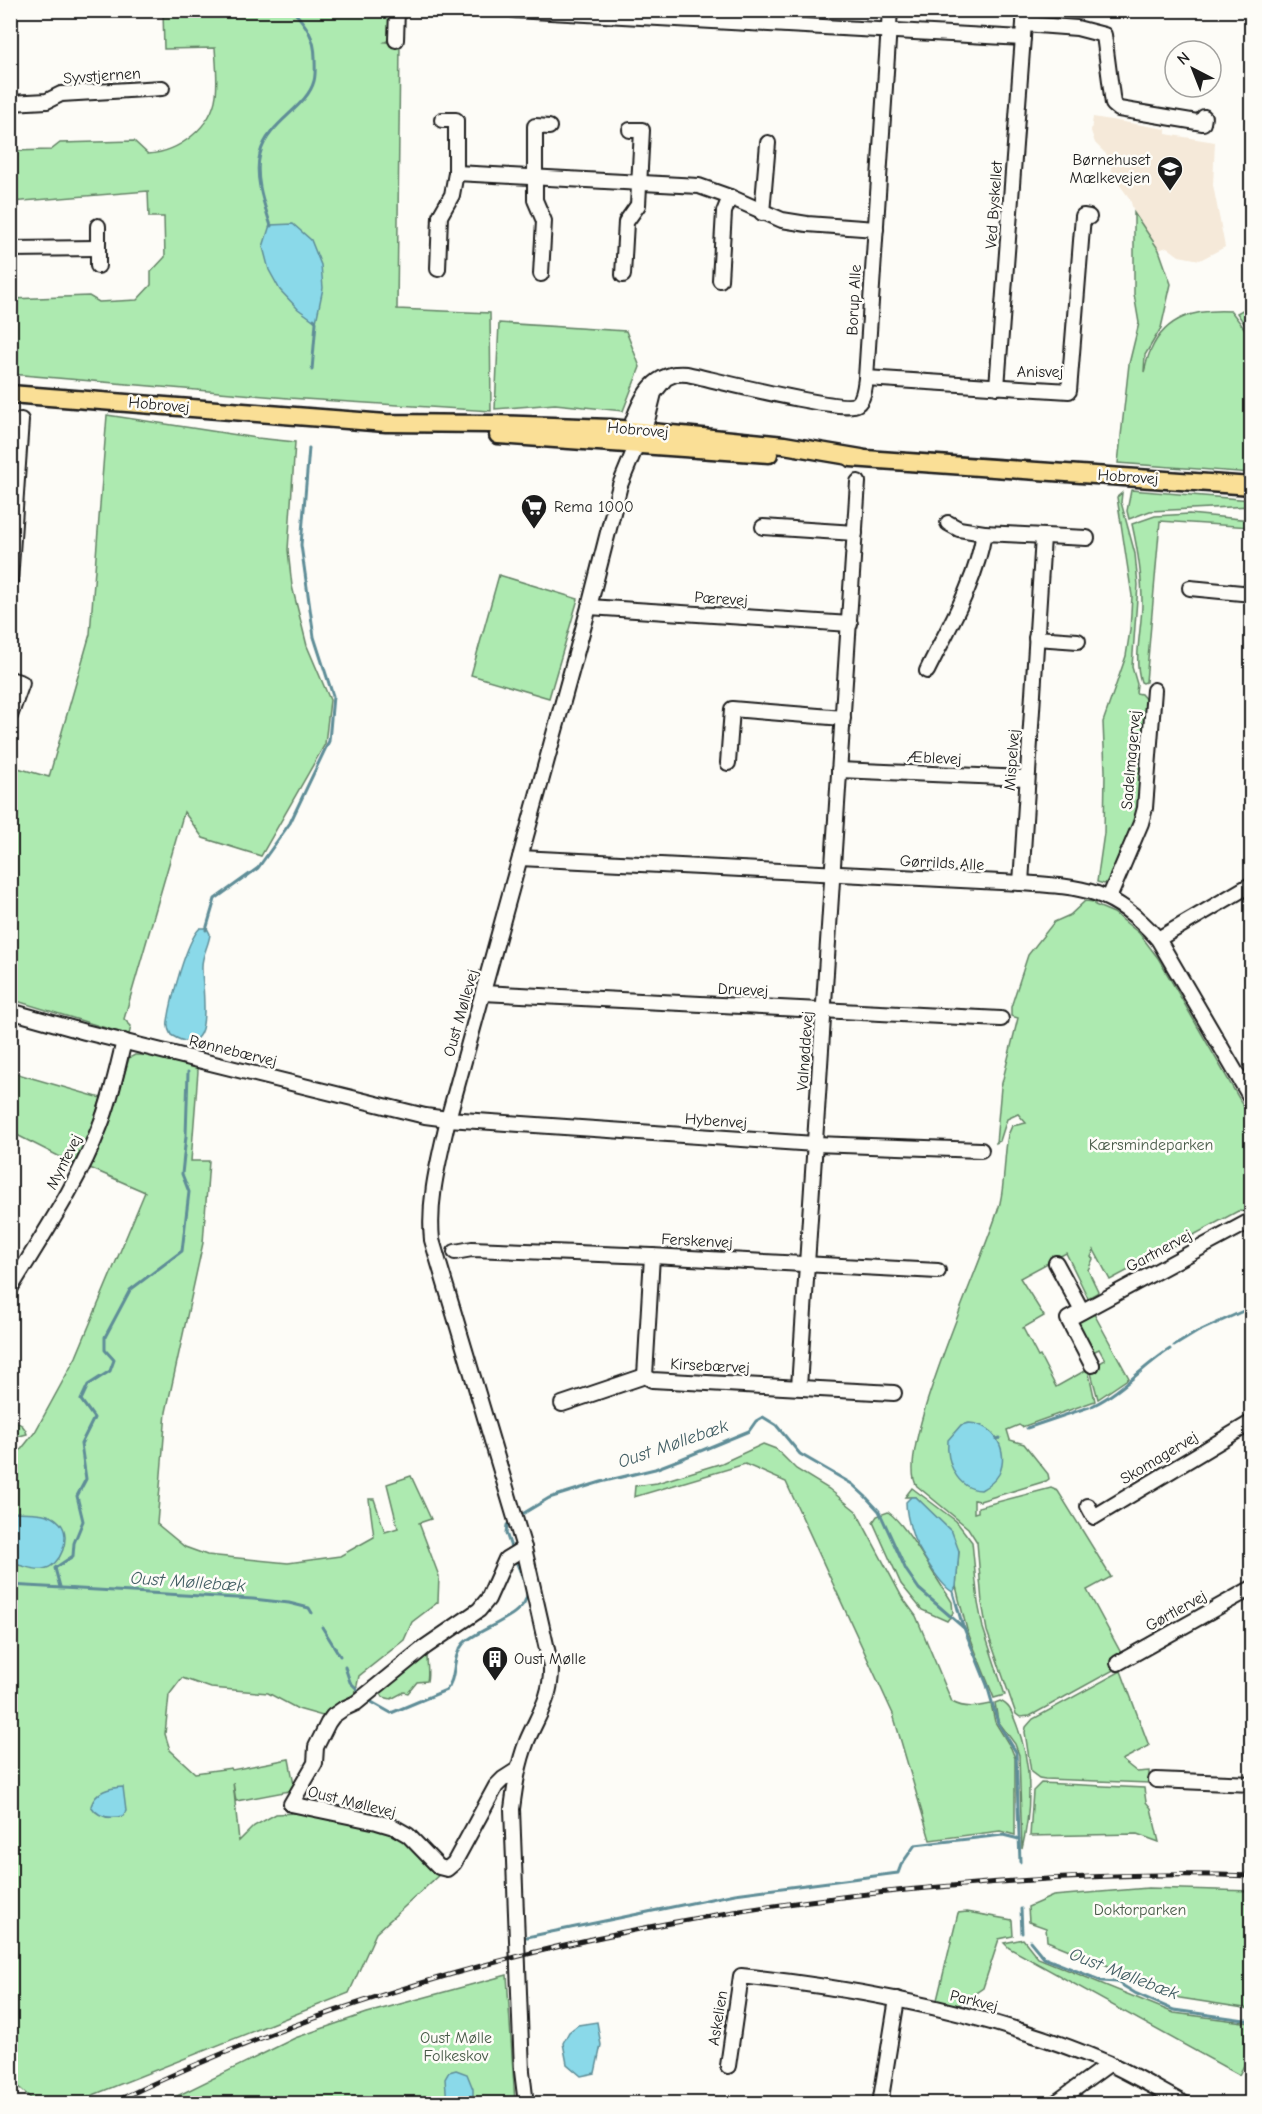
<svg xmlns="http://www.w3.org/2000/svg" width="1262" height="2114" font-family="'Comic Neue',sans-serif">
<rect width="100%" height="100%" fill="#fdfcf7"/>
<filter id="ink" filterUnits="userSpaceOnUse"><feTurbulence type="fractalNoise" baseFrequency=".0167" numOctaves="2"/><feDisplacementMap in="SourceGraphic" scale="12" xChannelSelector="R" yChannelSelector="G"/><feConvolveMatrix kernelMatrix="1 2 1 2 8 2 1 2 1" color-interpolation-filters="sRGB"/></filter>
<g filter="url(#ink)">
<!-- built -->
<polygon fill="#f5e9d9" points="1093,117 1166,129 1166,134 1215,142 1213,185 1225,247 1200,260 1179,256 1167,247 1159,250 1134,213 1130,199 1113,176 1108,156 1095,143 1091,131"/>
<!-- green -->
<g fill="#adeab0" stroke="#648366" stroke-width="1.5">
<path d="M163 11H392L391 39 385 42 400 43 397 309 490 313 491 411 288 398 11 374V299L89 296 99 302 137 300 151 285V272L165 257 164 217H149L148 191 11 202 10 151 51 150 60 143 134 141 148 154C179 152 212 127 216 95 218 80 216 63 215 48L164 49Z"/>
<path d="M1134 213 1159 250 1171 284 1161 328 1145 355 1144 372C1146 366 1147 357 1151 350 1166 316 1197 309 1231 311L1251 337V473L1118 463 1129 364 1139 323 1134 294Z"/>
<polygon points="1246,308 1251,316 1251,330 1249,331 1237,313"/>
<polygon points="499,323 626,331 640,367 623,411 555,404 495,409"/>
<polygon points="107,415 257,438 295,442 288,550 292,586 307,646 330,700 325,744 261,856 203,838 184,812 124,1019 131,1026 129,1035 10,999 11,990 16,987 10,985 11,766 49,777 90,634"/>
<polygon points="1131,490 1251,500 1251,506 1150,511 1129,519 1127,511"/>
<polygon points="1122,493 1121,502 1135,554 1138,585 1132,667 1137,684 1136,693 1141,694 1147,701 1139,808 1134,825 1110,879 1104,884 1097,882 1104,833 1105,771 1103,722 1126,656 1130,630 1132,596 1117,497"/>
<path d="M1189 514 1251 520V527L1160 521 1146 682 1143 683 1141 682C1133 658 1142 629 1142 603 1142 576 1138 551 1132 524L1155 516Z"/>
<polygon points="499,575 578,599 549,698 471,675"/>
<path d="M1085 901 1095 902V905L1114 913 1139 933 1158 958 1252 1121 1251 1212 1238 1211 1110 1280 1094 1250 1091 1257 1093 1259 1088 1270 1098 1291 1097 1293 1088 1298 1066 1253 1020 1278 1044 1316 1023 1328 1038 1357 1040 1356 1056 1387 1088 1369 1095 1401 1022 1427 1019 1425 1007 1430 1010 1440 1024 1444 1048 1474 1049 1479 1046 1481 980 1501 974 1500V1513L978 1512V1507L1051 1488 1058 1491 1111 1577 1087 1590 1121 1653 1115 1657 1119 1667 1030 1716 1020 1717 1016 1714 987 1631 982 1603 977 1542 968 1528 917 1486C892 1454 989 1248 1000 1203 1005 1181 1004 1157 1008 1135L1012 1126 1026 1123 1018 1114 1007 1119 1000 1141 996 1143 1001 1087 1018 1018 1011 1016V1007L1028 955 1054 922 1070 915Z"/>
<polygon points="135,1055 148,1055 196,1067 198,1071 191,1161 209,1161 203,1243 166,1412 157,1524 185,1547 207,1555 288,1563 340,1556 374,1537 369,1499 374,1499 385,1532 398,1528 387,1484 411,1476 431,1519 419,1523 439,1576 438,1602 412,1622 404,1640 359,1676 354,1699 326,1717 298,1709 268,1693 211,1688 182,1678 169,1695 165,1734 170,1750 195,1773 231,1768 232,1770 289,1759 295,1790 236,1801 233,1782 239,1841 254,1826 276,1814 316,1812 402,1834 441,1873 376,1933 349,1993 73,2103 36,2103 11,2080 11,1462 35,1432 76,1357 145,1192 90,1168 116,1103 129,1058"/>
<polygon points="11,1072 101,1098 92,1126 74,1164 11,1132"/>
<polygon points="1093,1312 1129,1378 1098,1399 1090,1369 1105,1360 1099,1349 1091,1353 1074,1321"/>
<path d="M11 1420C19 1422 25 1426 27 1434L16 1437 12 1441 15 1449 11 1453Z"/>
<path d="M763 1444 776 1449 796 1469 829 1489 856 1511 902 1597 916 1616 952 1702C965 1709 976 1707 991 1704L995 1722 1011 1748 1015 1758V1835L1000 1831 930 1840 893 1714 786 1482 745 1464 634 1497 635 1486 657 1483 722 1463Z"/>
<polygon points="912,1488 956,1521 972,1542 978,1603 983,1628 1005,1695 994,1698 967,1630 959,1599 956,1586 959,1551 933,1515 916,1497 905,1497"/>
<path d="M888 1512C907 1525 932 1573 947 1594L952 1602 953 1613 947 1621 922 1610 901 1584 873 1522 877 1516Z"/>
<path d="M425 1652 427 1656C427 1665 429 1672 427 1681L417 1682 408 1693 404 1692 391 1699 383 1697 379 1690Z"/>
<polygon points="1121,1671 1149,1746 1122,1760 1137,1772 1149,1771 1149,1783 1045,1779 1039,1778 1031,1772 1025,1732 1026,1727 1033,1719"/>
<path d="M1000 1701C1010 1705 1012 1713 1016 1723 1032 1763 1032 1807 1022 1849L1019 1755 1015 1744 998 1721 995 1703Z"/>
<polygon points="1041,1783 1144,1788 1146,1802 1151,1808 1159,1842 1137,1834 1030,1836 1033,1791"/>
<polygon points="1148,1888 1251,1891 1251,2009 1180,1998 1163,1993 1121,1971 1047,1941 1046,1928 1029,1922 1028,1907 1053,1896"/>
<polygon points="967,1912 1012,1920 1013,1936 999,1939 983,1988 954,2008 936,2004 958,1913"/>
<polygon points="1023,1939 1038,1958 1174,2013 1251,2023 1251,2052 1239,2075 1009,1948 1004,1943"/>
<polygon points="507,1975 515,2103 161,2104 295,2038 367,2013"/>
</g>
<!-- water -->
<g fill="#8ad9e9" stroke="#5e8d97" stroke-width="1.5">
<polygon points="293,224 311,240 321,265 323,288 316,322 298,309 280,290 269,270 263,247 270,225"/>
<path d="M200 928H207L210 934C209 945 202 955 202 966 201 986 218 1064 171 1035 168 1030 167 1027 168 1021 171 1001 186 941 200 928Z"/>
<path d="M969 1423C994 1424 1010 1451 999 1474 995 1481 988 1486 981 1490 956 1489 946 1461 948 1440L961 1425Z"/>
<path d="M911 1497H916L952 1532 959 1551 956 1587 953 1592C941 1587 920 1551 914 1539 910 1528 906 1514 906 1502Z"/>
<path d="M11 1512C26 1513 49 1510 60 1523 72 1536 61 1567 43 1569 33 1571 21 1564 11 1564Z"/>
<path d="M123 1787 126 1811 123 1816C110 1819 98 1818 91 1806 96 1791 108 1788 123 1787Z"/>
<polygon points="597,2022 601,2045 595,2073 581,2076 567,2064 563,2043 569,2032 578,2025"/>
<polygon points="456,2070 467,2074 473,2089 473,2103 447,2103 445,2079 449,2072"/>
</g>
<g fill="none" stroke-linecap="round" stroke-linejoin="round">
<!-- stream -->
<g stroke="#5e8d97" stroke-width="3">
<path d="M271 226C264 204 254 177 260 154 268 122 307 108 314 81 316 74 315 66 315 58 315 38 306 24 292 10"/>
<polyline points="312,370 316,322 314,319"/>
<polyline points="206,930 215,899 258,868 290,823 329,741 333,696 314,637 301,545 309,448"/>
<polyline points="1174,1346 1197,1332 1252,1307"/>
<path d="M1092 1406C1122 1392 1143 1366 1170 1349"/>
<polyline points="1027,1428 1089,1407"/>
<polyline points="997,1439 1000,1438"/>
<polyline points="519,1516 549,1498 601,1482 655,1469 681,1459 749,1431 756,1421 763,1417 776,1425 800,1454 852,1484 865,1496 879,1511 906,1570 919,1589 964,1628 987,1685 998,1723 1016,1752 1020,1862"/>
<polyline points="510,1522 507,1525 506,1533 512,1550"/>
<polyline points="10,1585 253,1599 289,1603 309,1608 312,1613"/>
<polyline points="60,1587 55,1568 73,1556 74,1543 83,1521 77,1496 86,1479 81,1444 94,1418 81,1400 88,1385 110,1371 114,1360 105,1350 105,1337 130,1290 182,1251 189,1192 182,1174 186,1136 188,1072"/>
<polyline points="953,1592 963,1627"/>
<polyline points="322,1627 340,1656"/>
<polyline points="345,1667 350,1682 361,1693"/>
<path d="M368 1700 391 1713 446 1690C457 1679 451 1658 463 1644 475 1630 527 1616 527 1594 527 1584 519 1569 515 1559"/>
<polyline points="1021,1909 1022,1933"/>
<polyline points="527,1937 735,1894 898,1873 901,1865 915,1845 1003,1835 1019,1839"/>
<polyline points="1030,1941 1044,1958 1102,1981 1117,1982 1135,1993 1174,2010 1252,2021"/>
</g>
<!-- minor casing -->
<g stroke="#1c1c1c" stroke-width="18">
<g id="minor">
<polyline points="514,10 1023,38"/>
<polyline points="1024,24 1077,28 1104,35 1113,104 1119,109 1203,123 1204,117"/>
<polyline points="396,40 397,10"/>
<polyline points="10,103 47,101 61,94 162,88"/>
<polyline points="456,173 699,186 730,197 782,220 807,224 876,229"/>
<polyline points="762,213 768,143"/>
<polyline points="98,226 98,266"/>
<polyline points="10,249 98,248"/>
<polyline points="438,269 440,216 452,195 456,173 456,120 442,120"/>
<polyline points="541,274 544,221 535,200 535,126 549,127"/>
<polyline points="623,275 626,222 638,205 642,130 630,130"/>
<polyline points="720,280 724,212 730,197"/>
<polyline points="866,378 1069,391 1083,216 1089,217"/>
<polyline points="997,387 1025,10"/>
<path d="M627 439C637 409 647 370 687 374 711 379 843 413 857 404 864 399 865 386 866 378L890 10"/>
<polyline points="948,523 959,529 984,533"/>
<polyline points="763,527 855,533"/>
<polyline points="10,582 21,420"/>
<polyline points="1190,588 1252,594"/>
<polyline points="589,607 850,624"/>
<polyline points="1036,638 1078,641"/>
<path d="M927 671C949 626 976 583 984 533L1087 538"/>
<polyline points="10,679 22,683 10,716"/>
<polyline points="728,763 732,709 843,718"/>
<polyline points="839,770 1027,778"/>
<path d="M520 858 1021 883C1085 887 1113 889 1158 939L1252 1100"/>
<polyline points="1021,883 1043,537"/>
<polyline points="1109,898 1141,823 1145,808 1154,690"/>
<polyline points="1158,939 1252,884"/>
<polyline points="483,993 1001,1019"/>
<polyline points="10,1011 85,1032 425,1116 448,1119 815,1144 981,1150"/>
<polyline points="455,1252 472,1249 652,1256 938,1271"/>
<polyline points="652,1256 645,1376 652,1380 894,1393"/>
<polyline points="1056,1263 1082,1311"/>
<path d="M10 1289C42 1236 78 1184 100 1126 111 1099 117 1070 124 1041"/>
<polyline points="1092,1365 1068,1319 1252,1220"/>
<polyline points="799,1387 858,482"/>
<polyline points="562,1404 645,1376"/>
<polyline points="1088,1506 1094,1517 1252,1422"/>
<polyline points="1118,1663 1252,1588"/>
<polyline points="517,1770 503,1779 496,1786 454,1863 447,1869 439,1867 408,1835 394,1827 377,1822 291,1804 315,1763 316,1747 328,1723 333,1716 343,1709 356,1703 425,1647 479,1610 488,1599 506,1559 524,1548"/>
<polyline points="1156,1780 1252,1784"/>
<path d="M728 2066 741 1976C864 1989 994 2014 1108 2063 1134 2075 1159 2090 1185 2104"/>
<path d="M526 2104 522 2071 512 1809C515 1786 518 1764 527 1741 538 1715 552 1697 551 1667L524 1548 432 1240C428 1198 439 1160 448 1119L589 607 620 485 648 417 654 393 666 378 675 374"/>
<polyline points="880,2104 897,1999"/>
<polyline points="1054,2104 1109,2064"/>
</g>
</g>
<!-- major casing -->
<g stroke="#1c1c1c" stroke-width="21">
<g id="major">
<polyline points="10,394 386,423 491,424 611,428 784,445 861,458"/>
<polyline points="498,435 769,454"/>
<polyline points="851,458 1252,486"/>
</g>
</g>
<!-- minor -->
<use href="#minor" stroke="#fdfcf7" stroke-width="14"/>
<!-- major -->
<use href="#major" stroke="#fadf96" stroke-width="16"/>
<!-- rail casing -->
<g stroke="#1c1c1c" stroke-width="5">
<path id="rail" d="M110 2104C377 1974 668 1908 963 1885 1058 1877 1155 1872 1252 1876"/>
</g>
<!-- rail -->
<use href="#rail" stroke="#fdfcf7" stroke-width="3" stroke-dasharray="9" stroke-linecap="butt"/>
</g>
</g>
<!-- icons -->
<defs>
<g id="school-pin" transform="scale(1.35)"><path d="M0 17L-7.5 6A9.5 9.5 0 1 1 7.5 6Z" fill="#1c1c1c" stroke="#fdfcf7"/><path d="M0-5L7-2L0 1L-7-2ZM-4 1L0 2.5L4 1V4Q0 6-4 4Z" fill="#fff"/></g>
<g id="supermarket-pin" transform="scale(1.35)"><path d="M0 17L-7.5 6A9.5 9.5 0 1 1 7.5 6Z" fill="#1c1c1c" stroke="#fdfcf7"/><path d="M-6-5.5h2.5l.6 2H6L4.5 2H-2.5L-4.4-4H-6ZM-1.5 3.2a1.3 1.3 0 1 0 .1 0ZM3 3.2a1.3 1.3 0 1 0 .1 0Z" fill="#fff"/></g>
<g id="building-pin" transform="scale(1.35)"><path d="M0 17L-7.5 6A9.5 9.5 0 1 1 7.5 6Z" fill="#1c1c1c" stroke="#fdfcf7"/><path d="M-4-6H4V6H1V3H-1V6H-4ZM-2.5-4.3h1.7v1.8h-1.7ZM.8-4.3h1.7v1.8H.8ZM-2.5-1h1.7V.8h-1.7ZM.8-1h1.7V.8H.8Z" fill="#fff"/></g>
</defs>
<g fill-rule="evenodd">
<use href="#school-pin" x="1170" y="169"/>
<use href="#supermarket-pin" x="534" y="507"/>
<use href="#building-pin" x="495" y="1659"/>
</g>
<g text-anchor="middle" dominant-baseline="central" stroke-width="5" stroke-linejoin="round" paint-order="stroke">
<!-- street labels -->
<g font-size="16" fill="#1c1c1c" stroke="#fdfcf7">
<text transform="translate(102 76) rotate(-4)">Syvstjernen</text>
<text transform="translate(994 205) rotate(-86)">Ved Byskellet</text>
<text transform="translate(854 300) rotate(-87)">Borup Alle</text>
<text x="1040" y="372">Anisvej</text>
<text transform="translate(159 405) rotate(5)">Hobrovej</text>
<text transform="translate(638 430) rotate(5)">Hobrovej</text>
<text transform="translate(1128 477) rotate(4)">Hobrovej</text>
<text transform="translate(721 599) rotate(4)">Pærevej</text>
<text transform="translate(934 758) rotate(3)">Æblevej</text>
<text transform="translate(1012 760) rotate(-86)">Mispelvej</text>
<text transform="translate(1131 760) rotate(-85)">Sadelmagervej</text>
<text transform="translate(942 863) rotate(3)">Gørrilds Alle</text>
<text transform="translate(743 990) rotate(3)">Druevej</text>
<text transform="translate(461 1013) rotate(-74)">Oust Møllevej</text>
<text transform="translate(233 1051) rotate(14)">Rønnebærvej</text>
<text transform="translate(805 1051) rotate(-86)">Valnøddevej</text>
<text transform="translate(716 1121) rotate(4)">Hybenvej</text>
<text transform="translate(64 1162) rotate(-63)">Myntevej</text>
<text transform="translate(697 1241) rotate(3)">Ferskenvej</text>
<text transform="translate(1159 1251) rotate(-28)">Gartnervej</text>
<text transform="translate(710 1366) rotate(3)">Kirsebærvej</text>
<text transform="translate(1159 1458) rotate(-31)">Skomagervej</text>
<text transform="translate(1176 1611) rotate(-29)">Gørtlervej</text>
<text transform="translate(352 1802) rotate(14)">Oust Møllevej</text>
<text transform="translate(974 2001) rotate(14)">Parkvej</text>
<text transform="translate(718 2018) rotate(-81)">Askelien</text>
</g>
<!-- poi labels -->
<g font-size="16" fill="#1c1c1c" stroke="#fdfcf7" text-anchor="start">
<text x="1150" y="160" text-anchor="end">Børnehuset<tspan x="1150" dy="18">Mælkevejen</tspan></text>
<text x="554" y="507">Rema 1000</text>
<text x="514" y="1659">Oust Mølle</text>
</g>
<!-- park labels -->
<g font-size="16" fill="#485a48" stroke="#fdfcf7">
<text x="1151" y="1145">Kærsmindeparken</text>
<text x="1140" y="1910">Doktorparken</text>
<text x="456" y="2038">Oust Mølle<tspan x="456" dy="18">Folkeskov</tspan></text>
</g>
<!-- water labels -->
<g font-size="18" font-style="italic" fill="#425e64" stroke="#fdfcf7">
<text transform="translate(673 1444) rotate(-19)">Oust Møllebæk</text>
<text transform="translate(188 1582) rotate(4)">Oust Møllebæk</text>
<text transform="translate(1124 1974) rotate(21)">Oust Møllebæk</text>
</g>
</g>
<!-- margin -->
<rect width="1262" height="2114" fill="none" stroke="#fdfcf7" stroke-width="36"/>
<rect x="18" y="18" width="1226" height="2078" fill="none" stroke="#1c1c1c" stroke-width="2" filter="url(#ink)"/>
<!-- north arrow -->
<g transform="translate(1193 69) rotate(318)"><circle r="28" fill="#fdfcf7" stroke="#a3a29f" stroke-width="1.5"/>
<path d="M0-4.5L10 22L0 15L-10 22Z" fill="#1c1c1c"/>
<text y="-9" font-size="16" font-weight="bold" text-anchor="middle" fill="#1c1c1c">N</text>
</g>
</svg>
